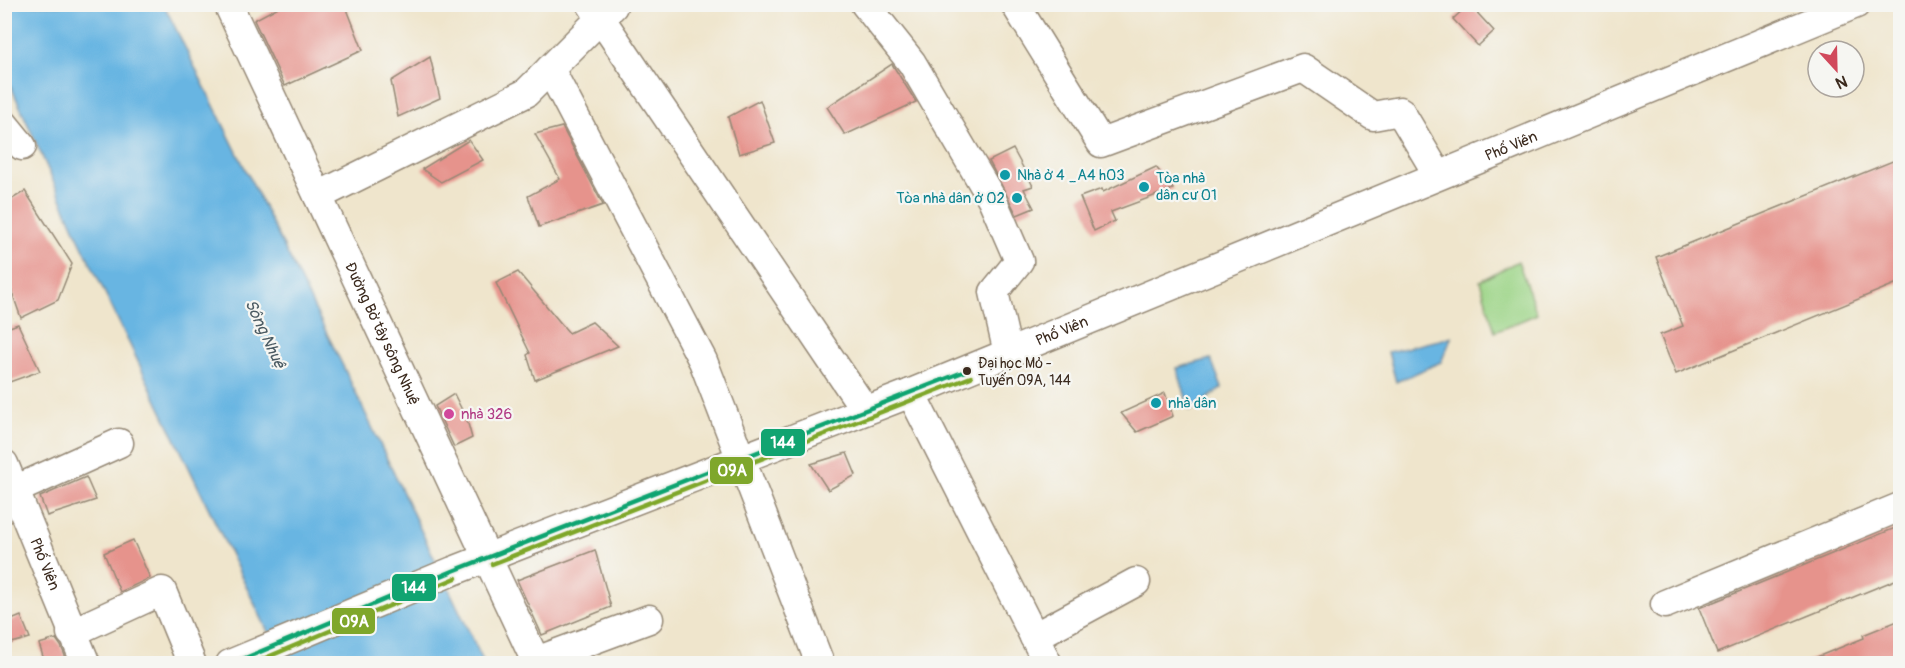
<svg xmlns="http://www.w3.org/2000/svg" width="1905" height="668" font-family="Pangolin,sans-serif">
<rect width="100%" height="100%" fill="#f6f6f2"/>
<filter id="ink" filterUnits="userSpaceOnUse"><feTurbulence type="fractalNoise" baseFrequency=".0167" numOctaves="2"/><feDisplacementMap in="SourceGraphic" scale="12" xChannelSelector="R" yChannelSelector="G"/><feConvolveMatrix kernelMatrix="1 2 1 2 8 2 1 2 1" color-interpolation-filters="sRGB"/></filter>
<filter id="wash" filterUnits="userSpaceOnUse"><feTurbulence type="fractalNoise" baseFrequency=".008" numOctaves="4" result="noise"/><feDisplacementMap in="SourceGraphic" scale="24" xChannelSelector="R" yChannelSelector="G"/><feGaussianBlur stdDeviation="1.35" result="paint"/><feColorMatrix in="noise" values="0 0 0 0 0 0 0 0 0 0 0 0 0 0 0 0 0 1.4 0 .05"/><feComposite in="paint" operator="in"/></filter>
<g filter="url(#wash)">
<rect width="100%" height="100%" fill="#efe5cc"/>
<!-- green -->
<polygon fill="#9bd486" stroke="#6b7f52" stroke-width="1.5" points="1518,261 1537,314 1495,332 1480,281"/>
<!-- water -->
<g fill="#68b5e2" stroke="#527080" stroke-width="1.5">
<polygon points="4,5 164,5 342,364 484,663 283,663 79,239 5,73"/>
<polygon points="1452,337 1441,362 1396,382 1388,352"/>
<polygon points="1211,359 1222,388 1190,411 1177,368"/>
</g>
<g id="blocks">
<!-- building -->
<g fill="#e6938c">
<polygon points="284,4 345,4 363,50 285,86 254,20"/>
<polygon points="1469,4 1494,31 1478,46 1453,19"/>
<polygon points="430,57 440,98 398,117 391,81"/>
<polygon points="892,64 916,102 845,135 827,107"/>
<polygon points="760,100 775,143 739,154 728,117"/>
<polygon points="562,127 603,205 539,227 528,196 560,179 535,134"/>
<polygon points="469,140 483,160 441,182 422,169"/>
<polygon points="1013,149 1033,186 1024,189 1034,208 1017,215 989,161"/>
<polygon points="1900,158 1900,282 1676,374 1660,335 1683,326 1656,257"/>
<polygon points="1156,167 1173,189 1111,212 1115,221 1094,231 1080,197 1102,189 1103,192"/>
<polygon points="25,191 72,264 58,300 21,318 4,269 4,204"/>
<polygon points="518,272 569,333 592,322 618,346 535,380 527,355 530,353 496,283"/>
<polygon points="18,324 40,371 4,384 4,329"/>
<polygon points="1165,393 1173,416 1137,432 1121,413"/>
<polygon points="454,394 467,420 472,438 454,447 435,406"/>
<polygon points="847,453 856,475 828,490 811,464"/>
<polygon points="86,477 96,500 47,516 40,497"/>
<polygon points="1900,526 1900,578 1717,653 1699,608"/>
<polygon points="133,540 150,578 120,592 104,553"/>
<polygon points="595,550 611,607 542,635 517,580"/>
<polygon points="21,616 30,638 4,645 4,623"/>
<polygon points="1900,620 1900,663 1802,663 1864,638 1863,635"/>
<polygon points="56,639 61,646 68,663 45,663 39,644"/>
</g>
</g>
</g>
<g filter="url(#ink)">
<use href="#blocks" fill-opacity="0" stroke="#958875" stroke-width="1.5"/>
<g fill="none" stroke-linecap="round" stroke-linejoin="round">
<!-- minor casing -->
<g stroke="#958875" stroke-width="31">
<g id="minor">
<path id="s1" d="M228 4 537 664"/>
<polyline points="591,4 865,410"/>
<polyline points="865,4 912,63 992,199 1019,261 994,292 1008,353"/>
<polyline points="1015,4 1101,143 1303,68 1373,116 1400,111 1438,175"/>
<polyline points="550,69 703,361 819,661 816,664"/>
<polyline points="4,124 22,146"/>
<polyline points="318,196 526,93 613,6"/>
<polyline points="911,393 1048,664"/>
<path id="s2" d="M4 464 86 664"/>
<polyline points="17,489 119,443"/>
<polyline points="1665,604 1900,507"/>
<polyline points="71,633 162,591 192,664"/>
<polyline points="1034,637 1136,582"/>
<polyline points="536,661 649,619"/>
<path id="s3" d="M230 664 453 571 911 393 1856 4"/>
</g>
</g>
<!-- minor -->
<use href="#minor" stroke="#fff" stroke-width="28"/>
<!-- bus-1 casing -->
<g stroke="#f6f6f2" stroke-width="9">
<polyline id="bus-1" points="231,664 453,571 968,370"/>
</g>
<!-- bus-2 casing -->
<g stroke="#f6f6f2" stroke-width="9">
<g id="bus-2">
<polyline points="492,564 971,377"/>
<polyline points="251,664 456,578"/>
</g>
</g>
<!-- bus-1 -->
<use href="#bus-1" stroke="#11a471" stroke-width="4.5"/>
<!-- bus-2 -->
<use href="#bus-2" stroke="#7fa72b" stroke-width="4.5"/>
</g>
</g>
<!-- markers -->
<g fill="#0f9aa8" stroke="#f6f6f2" stroke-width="2">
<circle cx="1005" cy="175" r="6"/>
<circle cx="1144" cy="187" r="6"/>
<circle cx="1017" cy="198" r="6"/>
<circle cx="1156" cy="403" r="6"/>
</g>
<circle fill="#3b2a1e" stroke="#f6f6f2" stroke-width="2" cx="967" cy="371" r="5"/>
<circle fill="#d1479c" stroke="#f6f6f2" stroke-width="2" cx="449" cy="414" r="6"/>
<g text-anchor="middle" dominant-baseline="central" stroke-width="4.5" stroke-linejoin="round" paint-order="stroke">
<!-- bus labels -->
<g font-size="14" fill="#3b2a1e" stroke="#f6f6f2" text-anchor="start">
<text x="978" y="363">Đại học Mỏ -<tspan x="978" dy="17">Tuyến 09A, 144</tspan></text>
</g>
<!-- street labels -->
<g font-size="15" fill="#3b2a1e" stroke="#f6f6f2">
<text stroke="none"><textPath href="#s3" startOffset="1382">Phố Viên</textPath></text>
<text stroke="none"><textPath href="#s3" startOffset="896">Phố Viên</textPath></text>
<text stroke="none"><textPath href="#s1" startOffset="364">Đường Bờ tây sông Nhuệ</textPath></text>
<text stroke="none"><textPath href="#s2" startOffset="108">Phố Viên</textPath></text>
</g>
<!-- culture labels -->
<g font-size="15" fill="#0d838f" stroke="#f6f6f2" text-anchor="start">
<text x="1017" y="175">Nhà ở 4 _A4 h03</text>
<text x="1156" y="178">Tòa nhà<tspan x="1156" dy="17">dân cư 01</tspan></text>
<text x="1005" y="198" text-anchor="end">Tòa nhà dân ở 02</text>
<text x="1168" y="403">nhà dân</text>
</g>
<!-- hotel labels -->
<g font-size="15" fill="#b23c85" stroke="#f6f6f2" text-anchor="start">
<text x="461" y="414">nhà 326</text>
</g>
<!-- water labels -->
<g font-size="16" font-style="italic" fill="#4b5b63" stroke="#f6f6f2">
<text transform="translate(265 334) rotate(65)">Sông Nhuệ</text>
</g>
</g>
<g stroke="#f6f6f2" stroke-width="2">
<rect x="760" y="428" width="46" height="29" rx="6" fill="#11a471"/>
<rect x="709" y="456" width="45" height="29" rx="6" fill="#7fa72b"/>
<rect x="391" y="573" width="46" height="29" rx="6" fill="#11a471"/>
<rect x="331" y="607" width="45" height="28" rx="6" fill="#7fa72b"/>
</g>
<g font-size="16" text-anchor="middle" font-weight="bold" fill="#fff">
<text x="783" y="448">144</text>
<text x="732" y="476">09A</text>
<text x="414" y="593">144</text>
<text x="354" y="627">09A</text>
</g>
<!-- margin -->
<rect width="1905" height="668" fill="none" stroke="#f6f6f2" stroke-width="24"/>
<!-- north arrow -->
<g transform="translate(1836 69) rotate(158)"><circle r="28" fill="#f6f6f2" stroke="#aba49d" stroke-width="1.5"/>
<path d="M0-4.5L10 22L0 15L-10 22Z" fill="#d1495b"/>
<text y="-9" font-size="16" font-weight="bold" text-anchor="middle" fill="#3b2a1e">N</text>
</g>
</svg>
